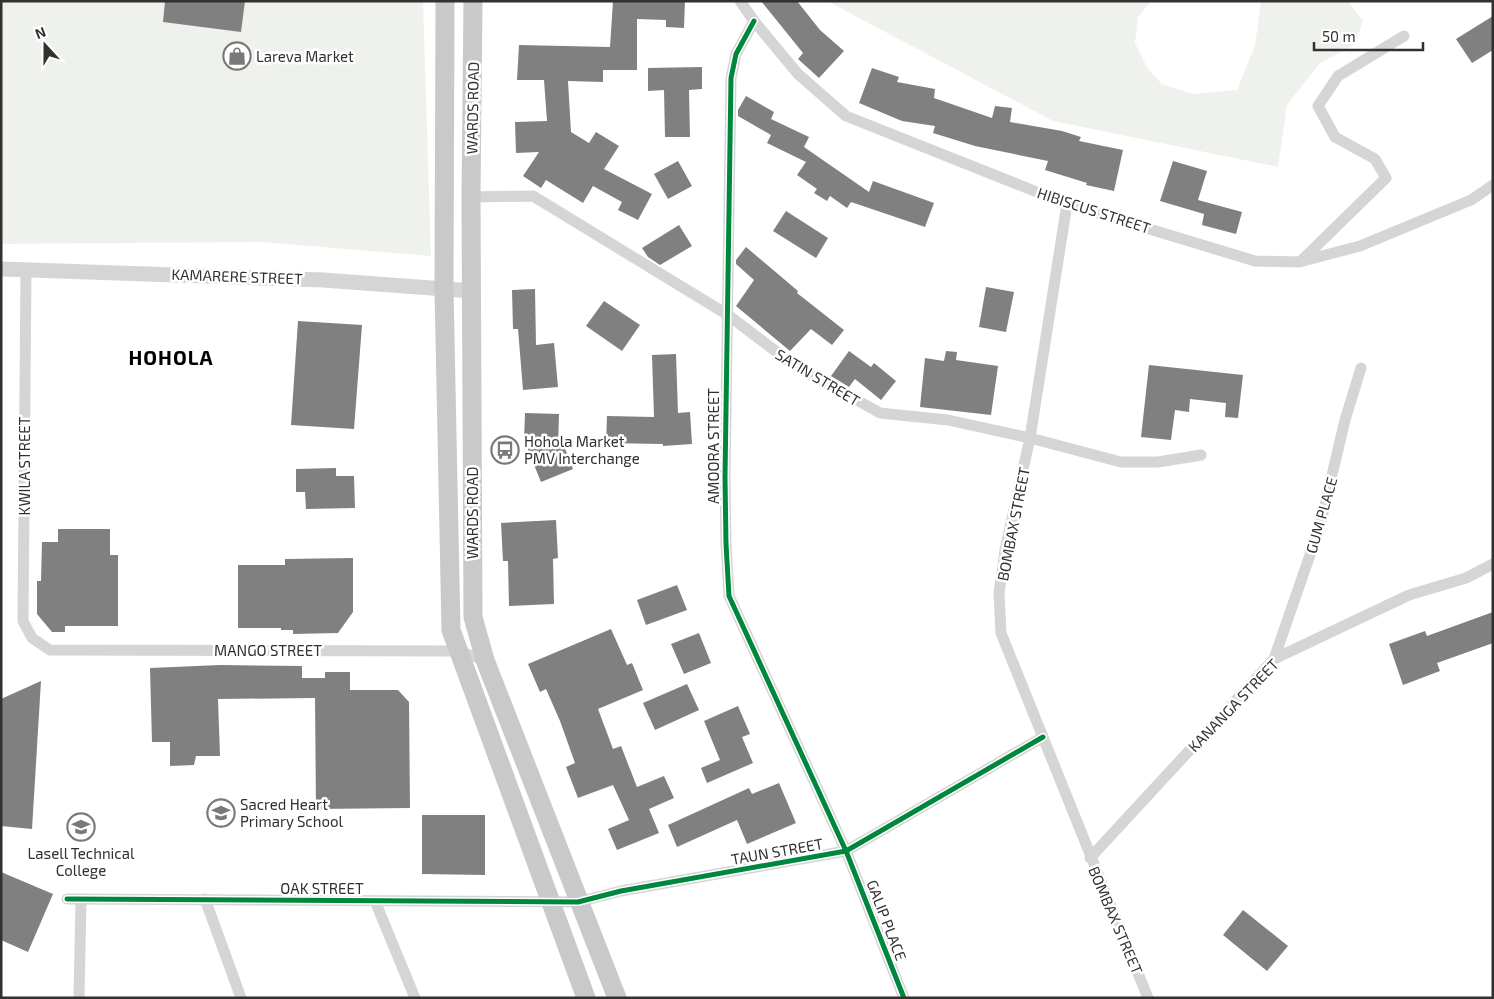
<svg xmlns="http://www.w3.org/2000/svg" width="1494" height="999" font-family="'Exo 2',sans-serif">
<rect width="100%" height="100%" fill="#fff"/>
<!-- green -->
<g fill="#eff2ec">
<polygon points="1,1 423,1 431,256 262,242 1,244"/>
<polygon points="827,1 1151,1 1138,17 1135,43 1148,69 1162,84 1193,94 1237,90 1255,46 1261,1 1348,1 1363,21 1354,45 1320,63 1287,105 1278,167 1053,121"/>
</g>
<!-- building -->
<g fill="#808080">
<polygon points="165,1 245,1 241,32 163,22"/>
<polygon points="613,1 685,1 684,28 666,27 666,20 637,19 637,70 603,70 603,82 568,81 571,132 589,143 596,132 619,146 604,169 652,194 638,220 618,210 622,202 593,186 583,203 546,180 541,188 523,176 539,152 516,153 515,122 547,121 544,80 517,80 519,45 610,47"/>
<polygon points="761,1 797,1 820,30 844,51 819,78 798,59 803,53"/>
<polygon points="1493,16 1493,50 1472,63 1456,39"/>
<polygon points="702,67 702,89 689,90 690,137 665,137 664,90 648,91 648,68"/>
<polygon points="872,68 899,77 897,82 935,89 934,98 992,118 995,106 1012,108 1010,122 1062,131 1081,137 1079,141 1123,150 1114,191 1086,185 1087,183 1045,170 1048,161 975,146 933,133 935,126 902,121 859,103"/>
<polygon points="746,96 774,112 771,119 809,137 804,147 869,192 873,181 934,203 925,227 851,202 847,208 830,196 827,201 814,193 817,189 797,175 806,162 767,143 771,135 738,116 738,110"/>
<polygon points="678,161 692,186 668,199 654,174"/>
<polygon points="1173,161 1207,171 1198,200 1242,212 1236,234 1202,225 1204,214 1160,201"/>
<polygon points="786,211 828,238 816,258 773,231"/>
<polygon points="679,225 692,246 660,265 648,257 642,248"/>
<polygon points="746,247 798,291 797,293 844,330 832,345 811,329 790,351 736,306 754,280 736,264 736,260"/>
<polygon points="986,287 1014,292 1006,332 979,327"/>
<polygon points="535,289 536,345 554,343 558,387 523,390 518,329 513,329 512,290"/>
<polygon points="604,301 640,325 622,351 586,326"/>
<polygon points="298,321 362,325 354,429 291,425"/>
<polygon points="849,351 871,367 874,363 896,381 881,400 855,379 849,387 831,376"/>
<polygon points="946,351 957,352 956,360 998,366 991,415 920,407 925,358 944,361"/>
<polygon points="676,354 678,413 690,412 692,444 663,446 663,444 606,443 607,416 654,417 652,355"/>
<polygon points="1149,365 1243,375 1238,418 1225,417 1226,403 1190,399 1189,412 1175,410 1171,440 1141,437"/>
<polygon points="525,413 559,414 558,449 564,446 573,469 541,482 524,440"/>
<polygon points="336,468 336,476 354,476 355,508 306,509 305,492 296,492 296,469"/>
<polygon points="556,520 558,558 553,559 554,604 509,606 508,561 503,561 501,523"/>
<polygon points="58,529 110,529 110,555 118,555 118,626 65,626 65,632 52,632 37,614 37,581 41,581 42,542 58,542"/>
<polygon points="353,558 353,612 338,633 293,634 293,630 281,630 281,628 238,628 238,565 285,565 285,559"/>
<polygon points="677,585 687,610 646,625 637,600"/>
<polygon points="1493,612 1493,643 1437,663 1440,671 1403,685 1389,644 1425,631 1427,636"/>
<polygon points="611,629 627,665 632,663 643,690 598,709 613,749 621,746 637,787 664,776 674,798 649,809 659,833 617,850 608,829 629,820 613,785 578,798 566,767 575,763 560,721 546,689 540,692 528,664"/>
<polygon points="699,633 711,663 684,674 671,644"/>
<polygon points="220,665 302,666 302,678 325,678 325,672 350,672 350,690 398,690 409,702 410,808 316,809 315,698 218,699 220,756 196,756 194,765 170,766 170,742 152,742 150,668"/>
<polygon points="41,681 32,829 1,826 1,699"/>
<polygon points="687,684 699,710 655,730 643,703"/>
<polygon points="738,706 750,734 742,737 753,763 707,783 701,768 720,760 704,721"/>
<polygon points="779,783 796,823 747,844 737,820 677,847 668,825 749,788 752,794"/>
<polygon points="422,815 485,815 485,875 422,874"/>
<polygon points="1,872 53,894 28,952 1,940"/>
<polygon points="1243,910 1288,946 1267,971 1223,935"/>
</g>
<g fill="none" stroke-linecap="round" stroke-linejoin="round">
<!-- minor -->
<g stroke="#d5d5d5" stroke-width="11">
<polyline points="740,1 754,21 798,74 846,116 1067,204 1255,261 1299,262 1360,246 1471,200 1493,185"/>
<polyline points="754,21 736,54 731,78 725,477 726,544 729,596 846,851 904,998"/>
<polyline points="471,197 533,196 728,315 794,365 880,413 948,420 1030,438 1121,462 1158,462 1201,455"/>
<polyline points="1067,204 1030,438 1005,550 999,593 1001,633 1148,998"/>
<polyline points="1301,261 1386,178 1375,159 1335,137 1318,106 1338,76 1404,36"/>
<polyline points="26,270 23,621 32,638 50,650 457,651 485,660"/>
<polyline points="1274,659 1320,526 1345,420 1361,368"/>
<polyline points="1090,858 1274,659 1409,595 1466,578 1493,564"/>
<polyline points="67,899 578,902 621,891 846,851 1043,737"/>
<polyline points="205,899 241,998"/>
<polyline points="375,901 415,998"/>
<polyline points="79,998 81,899"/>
</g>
<!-- tertiary -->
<polyline stroke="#d5d5d5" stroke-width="15" points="1,269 323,280 472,291"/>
<!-- primary -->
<g stroke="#c9c9c9" stroke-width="19">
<polyline points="445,1 444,289 451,630 586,998"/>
<polyline points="473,1 471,197 473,617 485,660 617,998"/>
</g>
<!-- cycleway casing -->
<g stroke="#fff" stroke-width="8">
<g id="cycleway">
<polyline points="754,21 736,54 731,78 725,477 726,544 729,596 846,851 904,998"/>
<polyline points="67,899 578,902 621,891 846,851 1043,737"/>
</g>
</g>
<!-- cycleway -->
<use href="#cycleway" stroke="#00873e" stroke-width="5"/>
</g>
<!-- icons -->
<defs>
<g id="shop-ring" transform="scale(1.4375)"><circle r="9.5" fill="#fff" stroke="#797979" stroke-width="1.5"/><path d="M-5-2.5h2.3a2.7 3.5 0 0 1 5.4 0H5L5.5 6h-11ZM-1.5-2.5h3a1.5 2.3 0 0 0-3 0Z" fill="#797979"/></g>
<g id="bus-ring" transform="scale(1.4375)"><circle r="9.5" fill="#fff" stroke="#797979" stroke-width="1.5"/><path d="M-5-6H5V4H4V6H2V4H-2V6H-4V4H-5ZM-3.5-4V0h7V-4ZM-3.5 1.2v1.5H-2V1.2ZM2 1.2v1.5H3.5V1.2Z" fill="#797979"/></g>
<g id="school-ring" transform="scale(1.4375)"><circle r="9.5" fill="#fff" stroke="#797979" stroke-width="1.5"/><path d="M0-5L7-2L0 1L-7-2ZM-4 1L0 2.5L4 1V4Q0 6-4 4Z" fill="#797979"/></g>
</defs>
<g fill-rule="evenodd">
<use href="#shop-ring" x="237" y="56"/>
<use href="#bus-ring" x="505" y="450"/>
<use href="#school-ring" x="221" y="813"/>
<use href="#school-ring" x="81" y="827"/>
</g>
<g text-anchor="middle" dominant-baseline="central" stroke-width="5" stroke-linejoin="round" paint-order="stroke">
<!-- poi labels -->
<g font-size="15" fill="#313131" stroke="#fff" text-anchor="start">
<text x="256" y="56">Lareva Market</text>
<text x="524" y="441">Hohola Market<tspan x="524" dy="17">PMV Interchange</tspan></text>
<text x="240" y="804">Sacred Heart<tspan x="240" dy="17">Primary School</tspan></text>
<text x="81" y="853" text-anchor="middle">Lasell Technical<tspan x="81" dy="17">College</tspan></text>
</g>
<!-- street labels -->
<g font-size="15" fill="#313131" stroke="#fff">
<text transform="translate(472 108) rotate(-89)">WARDS ROAD</text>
<text transform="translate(1094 210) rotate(18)">HIBISCUS STREET</text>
<text transform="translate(237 276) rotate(2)">KAMARERE STREET</text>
<text transform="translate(818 377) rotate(31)">SATIN STREET</text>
<text transform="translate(713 446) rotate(-90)">AMOORA STREET</text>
<text transform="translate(24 466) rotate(-90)">KWILA STREET</text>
<text transform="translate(472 513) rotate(-90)">WARDS ROAD</text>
<text transform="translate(1321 515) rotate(-74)">GUM PLACE</text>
<text transform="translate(1013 524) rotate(-79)">BOMBAX STREET</text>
<text x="268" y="650">MANGO STREET</text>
<text transform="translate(1233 705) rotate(-46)">KANANGA STREET</text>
<text transform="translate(777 851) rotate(-10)">TAUN STREET</text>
<text x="322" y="888">OAK STREET</text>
<text transform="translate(887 920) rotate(69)">GALIP PLACE</text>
<text transform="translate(1116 920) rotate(67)">BOMBAX STREET</text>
</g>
<!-- district labels -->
<g font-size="20" font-weight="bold" letter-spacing="1" fill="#000" stroke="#fff">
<text x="171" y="357">HOHOLA</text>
</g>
</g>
<!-- border -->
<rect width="1494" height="999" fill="none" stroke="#313131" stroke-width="5"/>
<!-- north arrow -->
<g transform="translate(45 45) rotate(339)" stroke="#ffffff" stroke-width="4" paint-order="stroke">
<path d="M0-4L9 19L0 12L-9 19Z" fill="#313131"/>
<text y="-8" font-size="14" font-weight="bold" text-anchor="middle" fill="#313131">N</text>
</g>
<!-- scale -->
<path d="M1314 42v8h109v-8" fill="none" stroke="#313131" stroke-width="2.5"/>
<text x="1322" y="42" font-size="15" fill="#313131" stroke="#ffffff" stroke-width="4" paint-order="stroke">50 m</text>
</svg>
